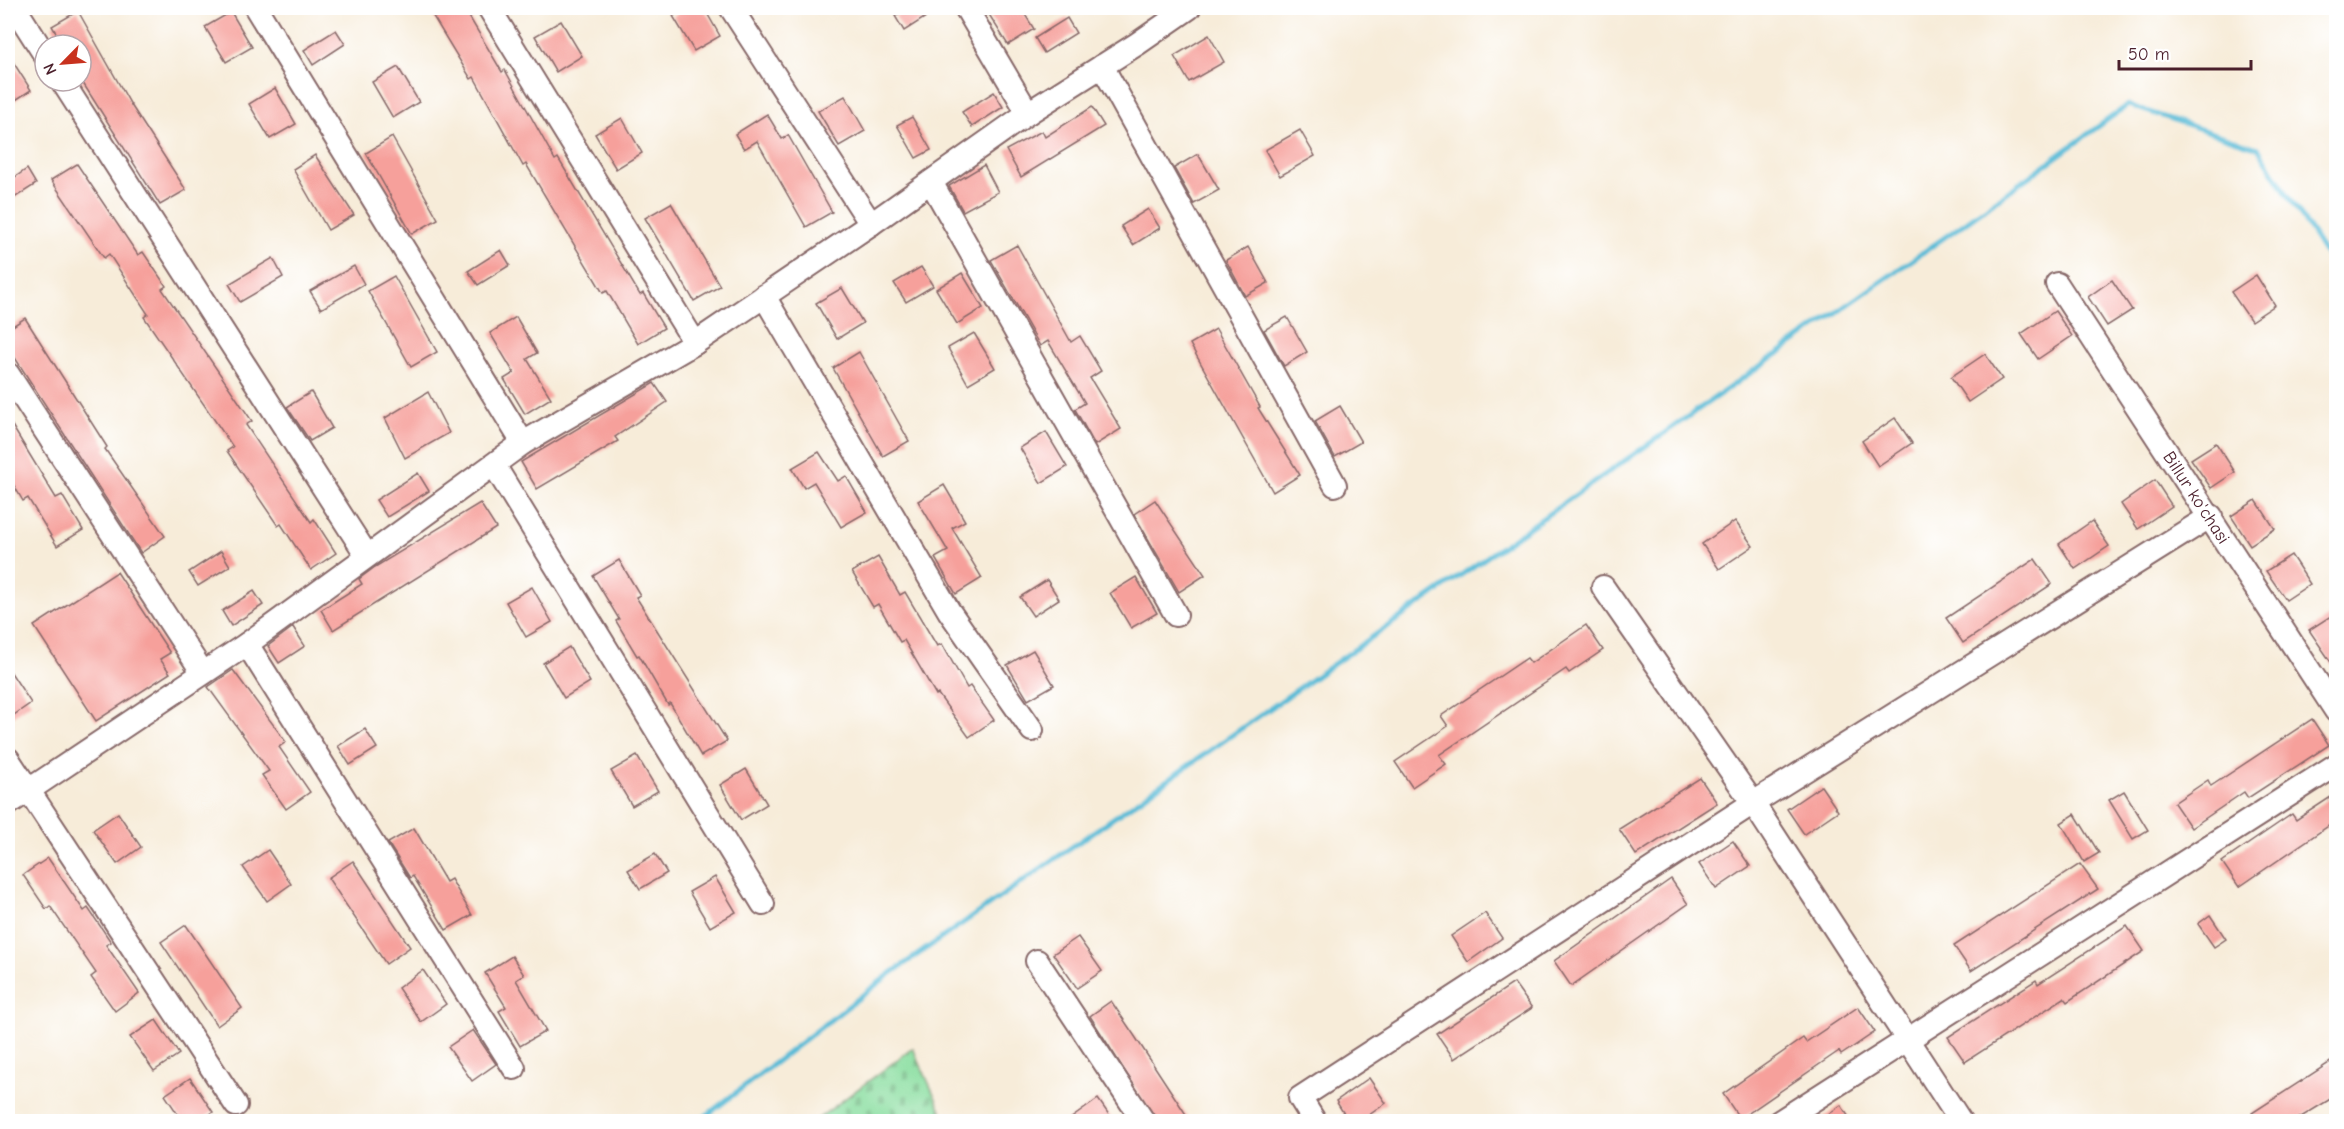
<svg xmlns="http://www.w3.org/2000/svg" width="2344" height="1129" font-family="'Comic Neue',sans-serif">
<defs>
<pattern id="cemetery-stones" width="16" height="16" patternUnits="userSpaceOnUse" patternTransform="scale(1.5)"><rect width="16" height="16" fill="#8adea0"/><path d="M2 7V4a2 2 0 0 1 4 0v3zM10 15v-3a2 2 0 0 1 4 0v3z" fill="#79be8a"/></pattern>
</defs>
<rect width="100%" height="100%" fill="#fff"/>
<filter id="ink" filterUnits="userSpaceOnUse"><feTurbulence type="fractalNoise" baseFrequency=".0167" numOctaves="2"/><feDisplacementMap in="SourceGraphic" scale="12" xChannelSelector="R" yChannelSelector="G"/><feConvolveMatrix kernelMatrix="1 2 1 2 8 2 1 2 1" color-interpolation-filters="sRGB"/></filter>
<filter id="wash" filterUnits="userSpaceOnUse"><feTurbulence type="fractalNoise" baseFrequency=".008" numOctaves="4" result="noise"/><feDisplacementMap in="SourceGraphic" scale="24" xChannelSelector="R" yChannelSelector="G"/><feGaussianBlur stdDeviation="1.35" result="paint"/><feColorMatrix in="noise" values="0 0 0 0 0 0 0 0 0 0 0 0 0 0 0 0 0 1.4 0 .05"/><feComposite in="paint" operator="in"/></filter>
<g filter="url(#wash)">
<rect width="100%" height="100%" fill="#f7ecd9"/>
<!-- cemetery -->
<polygon fill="url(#cemetery-stones)" stroke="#6a7e66" stroke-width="1.5" points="913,1048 946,1121 815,1121"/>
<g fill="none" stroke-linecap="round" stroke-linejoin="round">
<!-- stream -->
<polyline stroke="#59bbd7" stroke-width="5" points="698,1122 890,974 1965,223 2128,105 2258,148 2336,271"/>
</g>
<g id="blocks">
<!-- building -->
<g fill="#f6a09b">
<polygon points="428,8 464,8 502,72 505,70 555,160 558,158 640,295 643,293 664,328 638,344 607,291 603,293 526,164 523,166 474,77 471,79"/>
<polygon points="687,8 704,8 720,36 694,51 673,16"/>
<polygon points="908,8 940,8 904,31 895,16"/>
<polygon points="985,8 1021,8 1034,29 1008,45"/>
<polygon points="78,11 131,105 186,190 160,205 81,80 81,45 63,45 52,26"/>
<polygon points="231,12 252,47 226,62 205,27"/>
<polygon points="1067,18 1076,33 1044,53 1035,38"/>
<polygon points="561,21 582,56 556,72 535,36"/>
<polygon points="336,30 345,44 313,65 304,50"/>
<polygon points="1209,35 1224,62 1189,82 1174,56"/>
<polygon points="8,54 31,90 8,105"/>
<polygon points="398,67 419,102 393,118 372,82"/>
<polygon points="275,88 296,124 270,139 249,104"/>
<polygon points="994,92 1003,107 972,127 962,112"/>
<polygon points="845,96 865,131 839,146 818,111"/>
<polygon points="1092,107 1104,126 1021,177 1006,150 1042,131 1045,137"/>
<polygon points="767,114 782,139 788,135 832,212 806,227 757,141 744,149 735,134"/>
<polygon points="912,117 931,150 916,158 897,125"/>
<polygon points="622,118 642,153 616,169 595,134"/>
<polygon points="1300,130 1315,156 1280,176 1265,150"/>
<polygon points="392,137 438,219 412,234 366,153"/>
<polygon points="1198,154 1219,190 1194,204 1174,168"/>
<polygon points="315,155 354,215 328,230 293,169"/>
<polygon points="77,164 138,255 143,252 166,286 162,289 252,421 246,425 311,522 314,519 336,553 311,570 281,524 278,526 227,451 233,447 144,317 148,314 109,254 104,258 51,180"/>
<polygon points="984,165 998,192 963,211 949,186"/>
<polygon points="27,169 36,184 8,202 8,182"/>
<polygon points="671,203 720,286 694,301 645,218"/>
<polygon points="1148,209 1160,228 1133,245 1121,226"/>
<polygon points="1017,245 1071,342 1080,336 1101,371 1090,378 1121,429 1095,445 1075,409 1085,403 1048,341 1040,346 991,260"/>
<polygon points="1248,247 1268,283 1245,296 1226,260"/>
<polygon points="501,250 510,265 478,285 468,271"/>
<polygon points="273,258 283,277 240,302 229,284"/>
<polygon points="354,266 364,284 321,309 310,291"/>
<polygon points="921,267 933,286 906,302 894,283"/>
<polygon points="962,273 983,308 957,324 936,289"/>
<polygon points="2256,275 2275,305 2251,321 2231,292"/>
<polygon points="394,276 437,352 411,367 368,291"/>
<polygon points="2112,280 2132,310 2107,326 2088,297"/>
<polygon points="842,288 863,323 837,339 816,303"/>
<polygon points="2055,311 2072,336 2038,359 2021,334"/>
<polygon points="516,317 537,353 527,359 551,398 525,414 504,379 514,373 490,333"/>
<polygon points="1287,317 1307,352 1284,366 1264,330"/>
<polygon points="25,318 107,447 105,449 165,536 141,553 8,347 8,329"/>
<polygon points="1216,329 1260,407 1258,408 1300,475 1273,492 1190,344"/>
<polygon points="974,333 995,368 968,384 948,348"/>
<polygon points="859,352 909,441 883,456 833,368"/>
<polygon points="1985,354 2002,379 1968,402 1951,377"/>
<polygon points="654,383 667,402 615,437 618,441 537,489 521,462"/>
<polygon points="311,392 332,428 310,441 287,407"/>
<polygon points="428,392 449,433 405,458 385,418"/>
<polygon points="1340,406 1361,442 1335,457 1315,421"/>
<polygon points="1895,418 1912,443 1878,466 1862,441"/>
<polygon points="8,419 56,498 62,495 83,530 57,546 28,498 23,501 8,475"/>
<polygon points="1046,432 1067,467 1041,483 1020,448"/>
<polygon points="2216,443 2235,472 2211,488 2191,459"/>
<polygon points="819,452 838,481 846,476 867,512 841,527 814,482 804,488 792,468"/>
<polygon points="418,473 429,491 387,517 376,500"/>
<polygon points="2155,480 2172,506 2138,529 2121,504"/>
<polygon points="944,485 965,521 952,528 982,578 956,594 935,558 948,551 918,501"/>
<polygon points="1155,500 1205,575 1179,592 1134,514"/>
<polygon points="2256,500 2275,529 2250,545 2231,516"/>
<polygon points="480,503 496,528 333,630 321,610 362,584 359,579 375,567"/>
<polygon points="1735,521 1753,546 1719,569 1702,544"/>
<polygon points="2092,521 2109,546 2075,569 2059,544"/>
<polygon points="221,551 230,566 198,586 189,572"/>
<polygon points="2291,555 2310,584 2286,600 2266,571"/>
<polygon points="878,557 900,595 905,592 937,646 942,644 967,688 970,686 994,720 969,737 938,694 936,695 904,640 900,642 878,604 873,607 852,572"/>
<polygon points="2035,559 2052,584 1963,643 1946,618"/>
<polygon points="619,560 640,595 636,597 727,741 701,756 670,703 668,705 639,655 637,656 616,621 619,619 593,576"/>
<polygon points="117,572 170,653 160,659 170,673 96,721 34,626"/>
<polygon points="1136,577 1157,613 1131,628 1110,593"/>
<polygon points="1047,580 1059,599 1033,616 1020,597"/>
<polygon points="532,587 552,622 526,637 506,602"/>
<polygon points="254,591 263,605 231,626 222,611"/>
<polygon points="2337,612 2337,671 2309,630"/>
<polygon points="1586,625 1603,650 1569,673 1566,669 1439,755 1446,764 1412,787 1395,762 1448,726 1441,716 1527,658 1531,663"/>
<polygon points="293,627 305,646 279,663 268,646"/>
<polygon points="569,647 590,682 564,698 543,663"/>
<polygon points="1033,650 1054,685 1028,700 1007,665"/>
<polygon points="8,668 31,703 8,719"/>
<polygon points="233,670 286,742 279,747 310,792 286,809 262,775 269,771 208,687"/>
<polygon points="2312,719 2329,745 2248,798 2244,792 2191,828 2174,803 2208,780 2211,786"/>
<polygon points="365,729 377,748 350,765 338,746"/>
<polygon points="637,756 658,791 632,806 611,771"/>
<polygon points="746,769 767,804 741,820 720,785"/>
<polygon points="1700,778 1717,803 1636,855 1619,829"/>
<polygon points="1821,786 1838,811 1804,834 1787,809"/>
<polygon points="2124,791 2148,830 2133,839 2109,800"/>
<polygon points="2337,793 2337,820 2239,887 2222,862 2292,814 2296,820"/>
<polygon points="118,813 141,847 117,864 93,830"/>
<polygon points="2075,814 2099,853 2084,862 2061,823"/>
<polygon points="414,828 446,882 451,879 472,915 446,930 413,876 410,878 388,843"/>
<polygon points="1733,841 1750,866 1716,889 1699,864"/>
<polygon points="268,850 291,884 267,901 243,867"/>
<polygon points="655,854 667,873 640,889 628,870"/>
<polygon points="48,858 84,911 88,908 111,942 106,945 139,993 115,1011 91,977 96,973 50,906 46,909 23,875"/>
<polygon points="353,861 410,947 386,964 328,878"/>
<polygon points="2080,864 2098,889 1971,971 1954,946"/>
<polygon points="715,877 736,912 710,927 689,892"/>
<polygon points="1671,879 1688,904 1571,986 1554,961"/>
<polygon points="1485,913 1502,938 1468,962 1451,936"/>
<polygon points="2210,915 2226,939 2214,947 2198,924"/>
<polygon points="186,925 242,1008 217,1026 161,942"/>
<polygon points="2127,926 2144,951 2067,1002 2064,998 1965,1062 1948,1037 2036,980 2038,984"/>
<polygon points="1078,937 1102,971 1077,988 1053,954"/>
<polygon points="512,956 524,975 516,980 546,1031 520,1046 499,1011 506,1007 485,973"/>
<polygon points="423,970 446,1004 421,1022 398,988"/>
<polygon points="1514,983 1532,1008 1454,1059 1437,1034"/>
<polygon points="1111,1001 1134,1035 1191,1122 1157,1122 1090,1016"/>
<polygon points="1858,1007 1875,1032 1841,1055 1839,1051 1740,1119 1723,1094 1803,1038 1806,1042"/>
<polygon points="156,1020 179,1054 154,1071 130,1037"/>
<polygon points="473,1030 496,1064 472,1081 448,1047"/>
<polygon points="2332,1061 2337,1069 2337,1095 2293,1122 2258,1122 2252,1113"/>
<polygon points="190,1078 213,1112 199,1122 183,1122 165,1095"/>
<polygon points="1369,1078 1386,1103 1359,1122 1349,1122 1336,1101"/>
<polygon points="1098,1099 1114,1122 1066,1122"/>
<polygon points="1841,1105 1852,1122 1817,1122"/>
</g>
</g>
</g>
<g filter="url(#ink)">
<use href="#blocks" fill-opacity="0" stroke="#876768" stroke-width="1.5"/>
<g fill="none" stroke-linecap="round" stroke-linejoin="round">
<!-- minor casing -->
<g stroke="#876768" stroke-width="26">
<g id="minor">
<polyline points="15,8 45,55"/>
<polyline points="256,8 523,443"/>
<polyline points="489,8 695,343"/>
<polyline points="731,8 871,224"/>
<polyline points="966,8 1028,113"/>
<polyline points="1102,66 1335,485"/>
<polyline points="62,81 366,554"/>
<polyline points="931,182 1176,615"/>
<path id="s1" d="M2057 284 2336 711"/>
<polyline points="764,296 949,611 1032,730"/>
<polyline points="8,374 203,673"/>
<polyline points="494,465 763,904"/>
<polyline points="1603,587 1753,803 1961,1122"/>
<polyline points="247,644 514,1068"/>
<polyline points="8,759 236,1105"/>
<polyline points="8,804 247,644 523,443 695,343 871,224 1028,113 1137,44 1189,8"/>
<polyline points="1037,961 1144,1122"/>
<polyline points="1315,1122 1300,1098 1753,803 2211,516"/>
<polyline points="1779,1122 2336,765"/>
</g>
</g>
<!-- minor -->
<use href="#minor" stroke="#fff" stroke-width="22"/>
</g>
</g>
<g text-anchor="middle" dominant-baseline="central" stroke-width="4.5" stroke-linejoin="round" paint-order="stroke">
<!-- street labels -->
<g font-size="18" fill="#4a1f2b" stroke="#fff">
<text stroke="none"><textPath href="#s1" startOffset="255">Billur ko'chasi</textPath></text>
</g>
</g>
<!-- margin -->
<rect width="2344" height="1129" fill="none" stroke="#fff" stroke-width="30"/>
<!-- north arrow -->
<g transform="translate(63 63) rotate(245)"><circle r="28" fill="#ffffff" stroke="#b7a5aa" stroke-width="1.5"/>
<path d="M0-4.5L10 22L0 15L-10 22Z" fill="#c8321e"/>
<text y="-9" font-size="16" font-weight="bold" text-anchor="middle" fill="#4a1f2b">N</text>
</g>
<!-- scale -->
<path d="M2119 60v9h132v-9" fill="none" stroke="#4a1f2b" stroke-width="3"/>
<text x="2128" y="60" font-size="18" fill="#4a1f2b" stroke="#ffffff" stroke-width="4.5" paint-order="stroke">50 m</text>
</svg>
